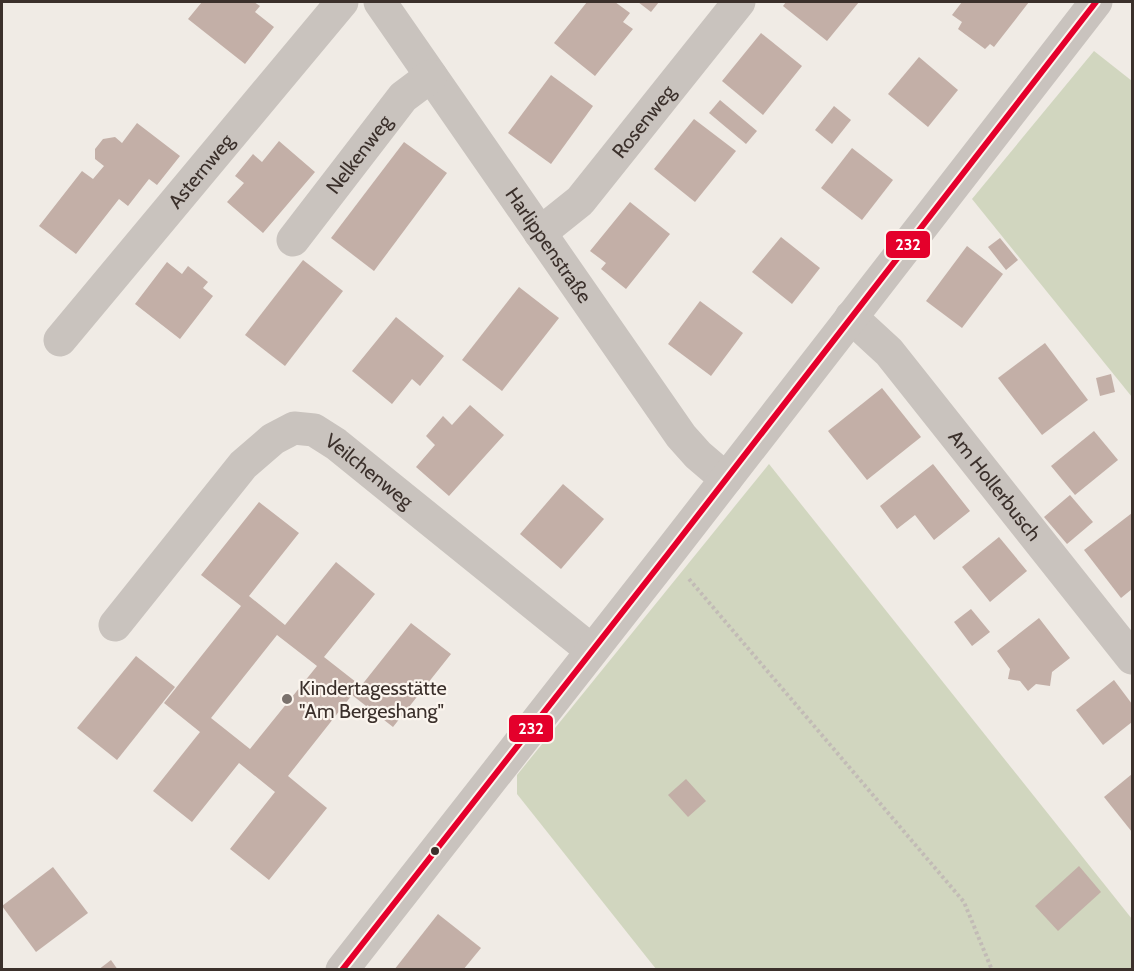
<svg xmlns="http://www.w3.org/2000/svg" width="1134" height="971" font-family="Cabin,sans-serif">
<rect width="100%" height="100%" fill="#f0ebe5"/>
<!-- green -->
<g fill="#d1d6bf">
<polygon points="1094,51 1132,81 1132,397 972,199"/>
<polygon points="769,464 1132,919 1132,969 656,969 517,794 517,775"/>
</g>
<!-- building -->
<g fill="#c3afa7" fill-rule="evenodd">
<polygon points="202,2 254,2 260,6 255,12 274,27 245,64 188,19"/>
<polygon points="587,2 615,2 630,13 623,22 633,29 595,76 554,43"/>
<polygon points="638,2 659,2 651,12"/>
<polygon points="786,2 859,2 827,41 783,6"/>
<polygon points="962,2 1029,2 994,47 990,44 985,49 958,29 962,22 952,15"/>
<polygon points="761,33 802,66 763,115 722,81"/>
<polygon points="919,57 958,90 928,127 888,94"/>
<polygon points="551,75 593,106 551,164 508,133"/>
<polygon points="720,100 757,131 746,144 709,113"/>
<polygon points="834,106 851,120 832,144 815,130"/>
<polygon points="694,119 736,151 695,202 654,169"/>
<polygon points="137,123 180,156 157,185 149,179 128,206 119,199 76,254 39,226 82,171 93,179 104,166 95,159 95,149 103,139 115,137 122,143"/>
<polygon points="279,141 315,172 263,233 227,202 244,183 235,176 253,154 262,162"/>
<polygon points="404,142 447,173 374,271 331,238"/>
<polygon points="852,148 893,180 862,220 821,188"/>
<polygon points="630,202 670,234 626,289 601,269 606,263 590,251"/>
<polygon points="781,237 820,268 792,304 752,272"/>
<polygon points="1000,238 1018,260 1006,270 988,247"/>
<polygon points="967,246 1003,274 962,328 926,301"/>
<polygon points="303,260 343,291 285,366 245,335"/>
<polygon points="167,262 182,274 188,266 208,282 203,288 213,296 180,339 135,304"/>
<polygon points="519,287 559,318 502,391 462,360"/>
<polygon points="700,301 743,333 711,376 668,344"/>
<polygon points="396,317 444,356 420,386 412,379 392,404 352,371"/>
<polygon points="1045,343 1088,400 1042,435 998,378"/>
<polygon points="1111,374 1115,392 1100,396 1096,378"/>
<polygon points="882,388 921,437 867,480 828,431"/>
<polygon points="470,405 504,435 449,496 416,467 435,445 426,436 443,416 452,425"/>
<polygon points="1094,431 1118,460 1075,495 1051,466"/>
<polygon points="933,464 970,511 934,540 915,515 897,529 880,506"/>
<polygon points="563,484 604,519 561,569 520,534"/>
<polygon points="1070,495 1093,522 1067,544 1044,517"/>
<path d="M259 502 299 533 249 596 285 625 336 562 375 594 324 657 361 686 411 623 451 654 393 727 352 695 288 776 327 808 269 880 230 849 275 792 239 763 192 822 153 791 200 732 164 703 241 606 201 575ZM277 635 317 666 250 749 211 718Z"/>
<polygon points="1132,513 1132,589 1121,598 1084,550"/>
<polygon points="999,537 1027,571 990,602 962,567"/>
<polygon points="971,609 990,632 972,646 954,622"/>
<polygon points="1039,618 1070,658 1052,672 1050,686 1036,684 1028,691 1020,681 1008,679 1010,669 997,651"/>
<polygon points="136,656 175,687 117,760 77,728"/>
<polygon points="1114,680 1132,704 1132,722 1103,745 1076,710"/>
<polygon points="1132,774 1132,832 1104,797"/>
<polygon points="686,779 706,801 688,817 668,795"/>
<polygon points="1079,866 1101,892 1058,931 1035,906"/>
<polygon points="53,867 88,913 36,952 2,906"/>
<polygon points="438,914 481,948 463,970 394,970"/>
<polygon points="111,960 118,970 98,970"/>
</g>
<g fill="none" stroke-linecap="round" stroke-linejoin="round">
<!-- path -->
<polyline stroke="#c2bbb6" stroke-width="4" stroke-dasharray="3 3" stroke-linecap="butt" points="689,579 964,902 992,970"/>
<!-- minor -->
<g stroke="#c9c3be" stroke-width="33">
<path id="s1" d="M380 2 681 436 698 455 726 479"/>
<path id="s2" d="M540 233 580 201 739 2"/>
<path id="s3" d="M293 240 403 97 431 76"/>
<path id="s4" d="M851 317 889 352 1132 658"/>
<path id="s5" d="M60 340 342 2"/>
<path id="s6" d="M115 625 243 465 273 439 294 428 314 430 336 444 591 650"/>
<polyline points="342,970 668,554 1096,2"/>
</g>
<!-- bus-1 casing -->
<g stroke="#fbf5ee" stroke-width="10">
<polyline id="bus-1" points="342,970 668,554 1096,2"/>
</g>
<!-- bus-1 -->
<use href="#bus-1" stroke="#e4002b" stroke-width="6"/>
</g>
<!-- markers -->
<circle fill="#7a716c" stroke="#fbf5ee" stroke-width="2" cx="287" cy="699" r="6"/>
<circle fill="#3b302b" stroke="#fbf5ee" stroke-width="2" cx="435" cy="851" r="5"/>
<g text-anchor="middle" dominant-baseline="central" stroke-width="4.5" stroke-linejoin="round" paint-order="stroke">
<!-- street labels -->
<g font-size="20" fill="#3b302b" stroke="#fbf5ee">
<text stroke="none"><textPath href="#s2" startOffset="153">Rosenweg</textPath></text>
<text stroke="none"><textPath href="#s3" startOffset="108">Nelkenweg</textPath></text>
<text stroke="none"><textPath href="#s5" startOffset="220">Asternweg</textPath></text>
<text stroke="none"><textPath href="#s1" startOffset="296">Harlippenstraße</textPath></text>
<text stroke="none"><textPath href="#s6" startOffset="357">Veilchenweg</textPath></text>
<text stroke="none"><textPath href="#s4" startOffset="222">Am Hollerbusch</textPath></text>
</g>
<!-- poi labels -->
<g font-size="20" fill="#3b302b" stroke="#fbf5ee" text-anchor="start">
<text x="299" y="688">Kindertagesstätte<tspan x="299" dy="23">"Am Bergeshang"</tspan></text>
</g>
</g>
<g stroke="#fbf5ee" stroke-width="2">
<rect x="885" y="230" width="46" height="29" rx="6" fill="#e4002b"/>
<rect x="508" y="714" width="46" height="29" rx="6" fill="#e4002b"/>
</g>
<g font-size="16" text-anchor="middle" font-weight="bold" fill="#fff">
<text x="908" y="250">232</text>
<text x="531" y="734">232</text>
</g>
<!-- border -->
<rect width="1134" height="971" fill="none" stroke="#3b302b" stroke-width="6"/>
</svg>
